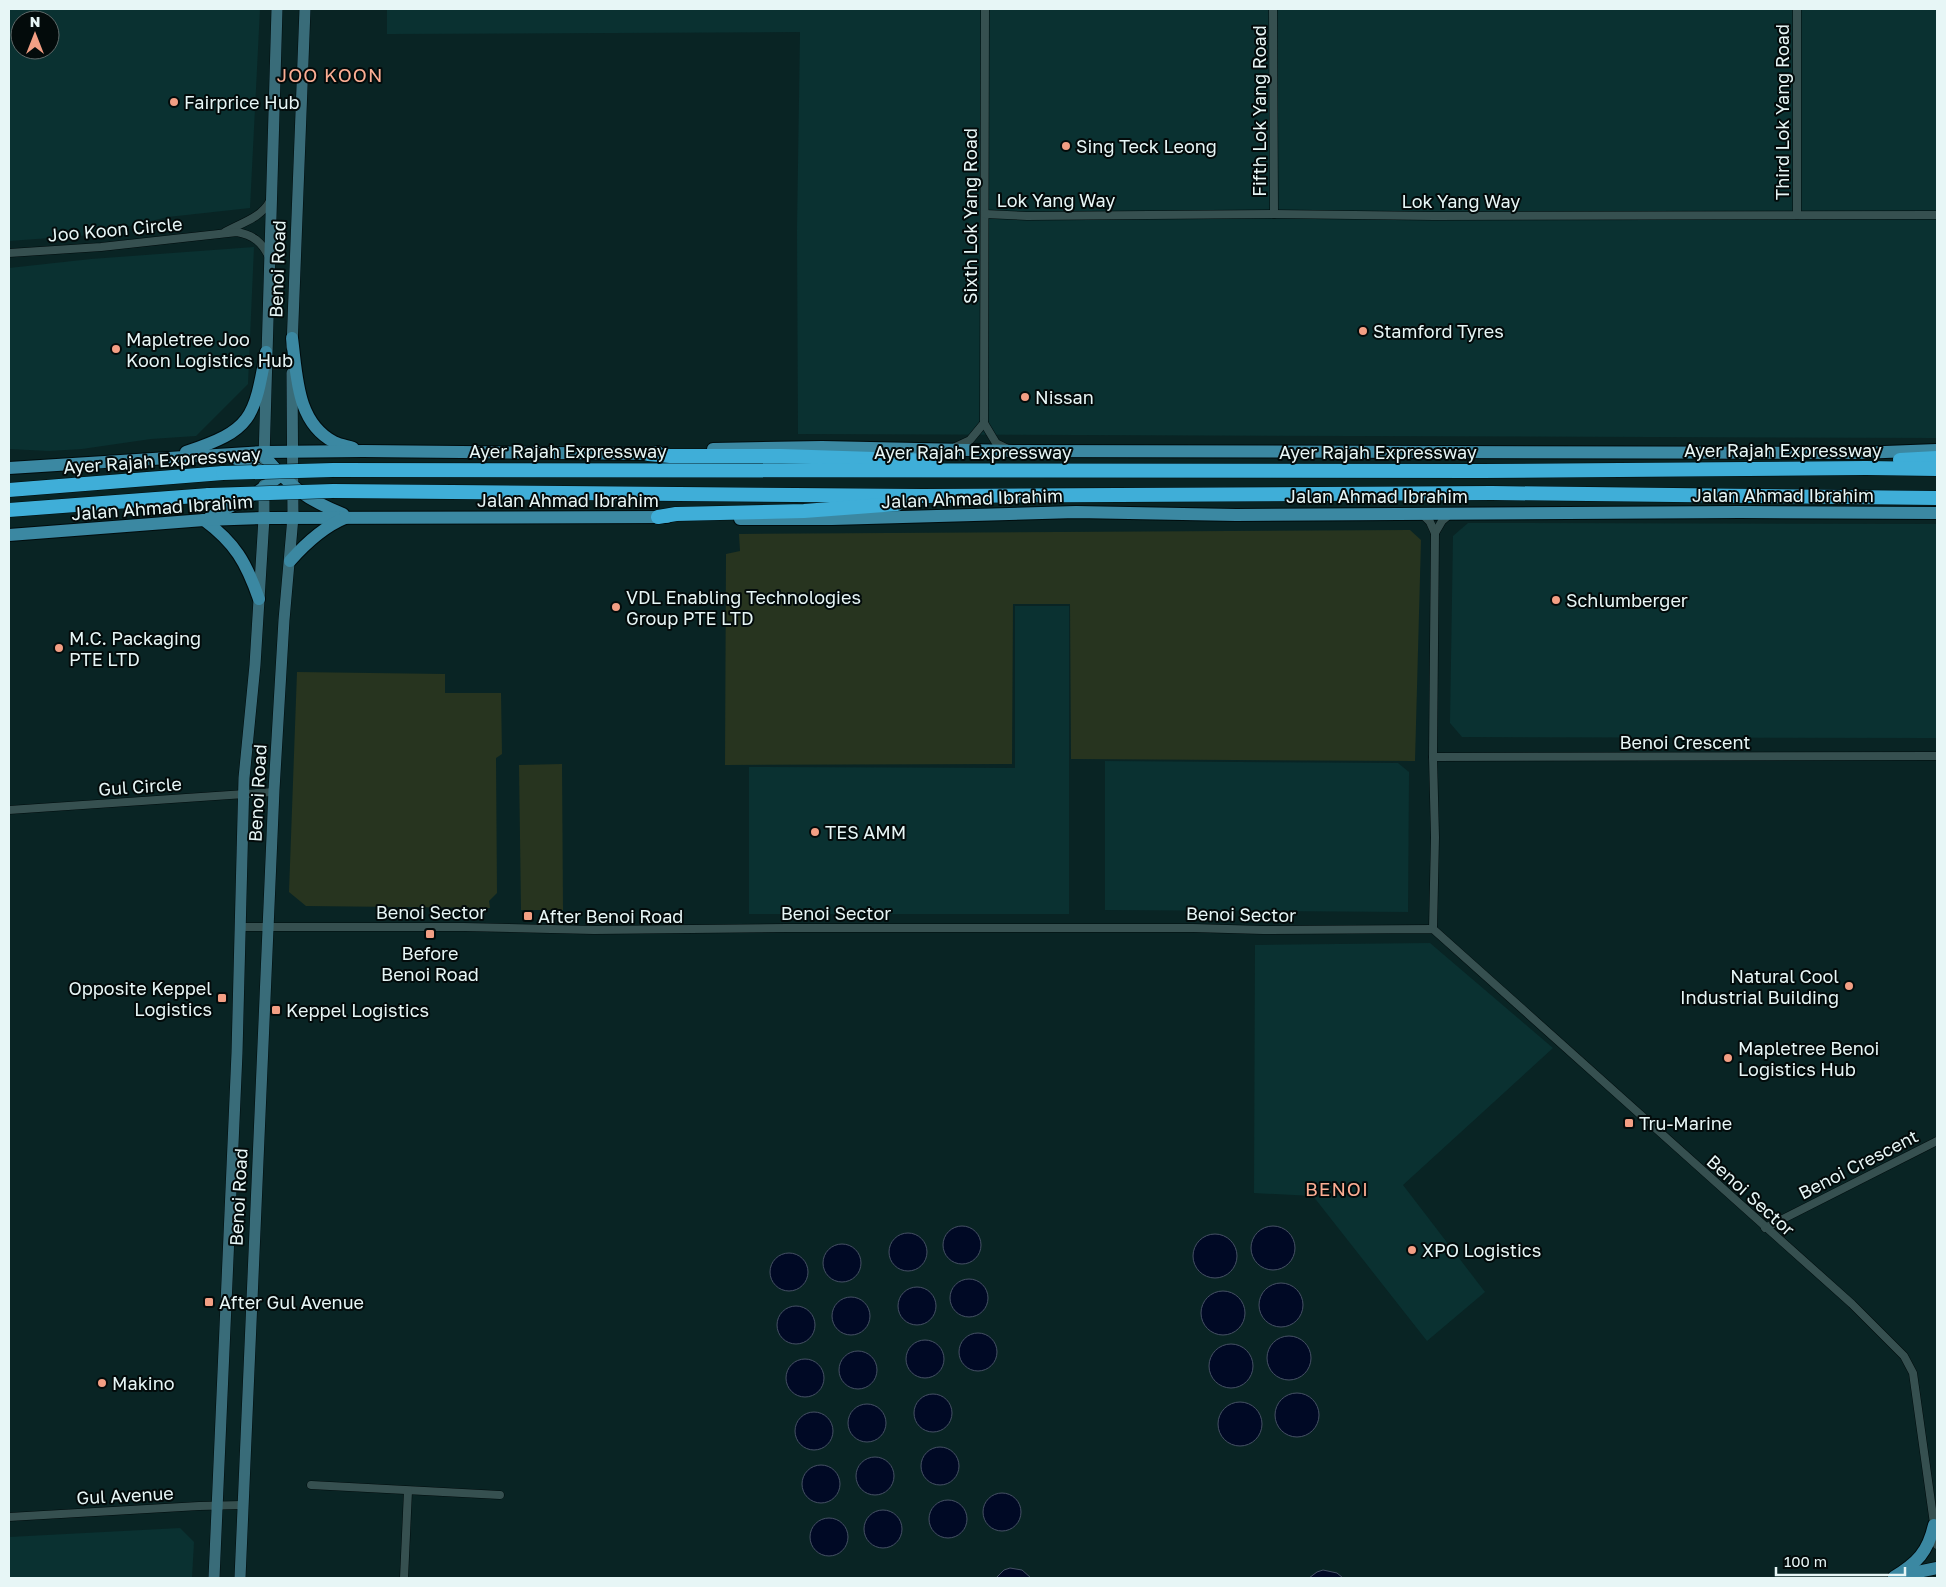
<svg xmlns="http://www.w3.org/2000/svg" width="1946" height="1587" font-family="'Golos Text',sans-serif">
<rect width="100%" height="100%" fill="#092424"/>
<!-- built -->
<g fill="#0a3131" fill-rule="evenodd">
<path d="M9 9H260L250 208 168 217 91 235 9 241ZM20 20H50V50H20Z"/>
<polygon points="387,9 1937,9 1937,438 798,434 797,230 800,32 387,34"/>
<polygon points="254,247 248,384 196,436 151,439 82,449 49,451 9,449 9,268 91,259"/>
<polygon points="1468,523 1937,524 1937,738 1462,737 1450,723 1453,536"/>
<polygon points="1015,606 1069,606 1069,914 749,914 749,767 1015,768"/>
<polygon points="1105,761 1398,763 1409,772 1408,912 1105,910"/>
<polygon points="1430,943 1553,1048 1403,1185 1485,1292 1427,1341 1313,1196 1254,1193 1255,945"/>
<polygon points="180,1528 194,1542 192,1578 9,1578 9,1537"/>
</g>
<!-- green -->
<g fill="#27341f">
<polygon points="1410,530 1421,540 1415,761 1071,759 1070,604 1013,604 1012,764 725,765 726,554 740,551 739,534"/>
<polygon points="297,672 445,674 445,693 501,693 502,754 496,758 497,893 489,901 490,908 306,906 289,892"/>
<polygon points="562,764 563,910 521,910 519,765"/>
</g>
<!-- water -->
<g fill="#000925" stroke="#455064">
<circle cx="1273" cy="1248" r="22"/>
<circle cx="962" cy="1245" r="19"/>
<circle cx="908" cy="1252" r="19"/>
<circle cx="1215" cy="1256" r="22"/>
<circle cx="842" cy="1263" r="19"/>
<circle cx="789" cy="1272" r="19"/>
<circle cx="969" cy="1298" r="19"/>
<circle cx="1281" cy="1305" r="22"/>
<circle cx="917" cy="1306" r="19"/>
<circle cx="1223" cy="1313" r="22"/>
<circle cx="851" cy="1316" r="19"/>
<circle cx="796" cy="1325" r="19"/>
<circle cx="978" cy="1352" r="19"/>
<circle cx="1289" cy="1358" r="22"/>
<circle cx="925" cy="1359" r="19"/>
<circle cx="1231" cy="1366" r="22"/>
<circle cx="858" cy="1370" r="19"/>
<circle cx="805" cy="1378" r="19"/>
<circle cx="1297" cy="1415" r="22"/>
<circle cx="933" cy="1413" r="19"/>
<circle cx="1240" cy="1424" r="22"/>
<circle cx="867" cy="1423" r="19"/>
<circle cx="814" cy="1431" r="19"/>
<circle cx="940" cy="1466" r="19"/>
<circle cx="875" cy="1476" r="19"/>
<circle cx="821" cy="1484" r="19"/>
<circle cx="1002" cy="1512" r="19"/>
<circle cx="948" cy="1519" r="19"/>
<circle cx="883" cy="1529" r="19"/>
<circle cx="829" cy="1537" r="19"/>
<polygon points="1010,1568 1022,1570 1031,1578 996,1578 1004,1570"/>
<polygon points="1323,1570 1337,1573 1343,1578 1309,1578 1317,1572"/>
</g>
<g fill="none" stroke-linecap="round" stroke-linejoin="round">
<!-- minor casing -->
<g stroke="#000c0d" stroke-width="9">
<g id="minor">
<polyline points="985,9 984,423 996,443 1008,449"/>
<polyline points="1273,9 1274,214"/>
<polyline points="985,214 1027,216 1274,214 1434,216 1937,215"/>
<polyline points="1797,215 1797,9"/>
<path d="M225 232C241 223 261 218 270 201"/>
<path d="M9 253 101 247 237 232C253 235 262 242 269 257"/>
<polyline points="955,447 970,440 984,423"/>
<polyline points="1422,514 1430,522 1435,533 1433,757 1435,837 1433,929"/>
<polyline points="1435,533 1442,521 1450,514"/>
<polyline points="1433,757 1937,756"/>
<polyline points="9,810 274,792"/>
<polyline points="240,927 464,927 594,930 787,928 1193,928 1263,930 1433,929 1852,1304 1904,1356 1913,1373 1937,1545"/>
<polyline points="1765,1228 1937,1141"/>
<polyline points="311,1485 500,1495"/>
<polyline points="9,1517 199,1506 242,1505"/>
<polyline points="404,1578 408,1491"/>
</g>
</g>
<!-- secondary casing -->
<g stroke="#000c0d" stroke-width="12">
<g id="secondary">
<polyline points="292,347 305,9"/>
<polyline points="264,459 277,9"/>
<polyline points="214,1578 237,1053 244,778 255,665 264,518 264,485"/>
<polyline points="240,1578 274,790 284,620 293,517 292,373"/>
</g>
</g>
<!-- primary casing -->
<g stroke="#000c0d" stroke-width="14">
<g id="primary">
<path d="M292 338C297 375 296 422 334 442 340 445 347 446 353 448"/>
<polyline points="713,449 822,447 1014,451 1859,453 1937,450"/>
<path d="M186 452C252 430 254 419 266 352"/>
<polyline points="228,455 264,472"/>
<path d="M264 456C289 485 306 500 343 514"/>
<polyline points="9,468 264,452 363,451 648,454 658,452"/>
<polyline points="210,517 253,495 287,471"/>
<polyline points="740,519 832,519 1076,512 1236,515 1740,512 1937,513"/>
<path d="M204 520C235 543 246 562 259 599"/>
<polyline points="9,535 204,520 264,518 667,517"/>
<path d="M290 561C306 543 323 527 345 518"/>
<polyline points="1903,1575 1937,1568"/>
<path d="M1894 1577C1917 1563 1928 1552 1934 1525"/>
</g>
</g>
<!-- motorway casing -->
<g stroke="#000c0d" stroke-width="15">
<g id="motorway">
<polyline points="648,454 670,456 781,456 936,461"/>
<polyline points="1900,460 1937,458"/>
<polyline points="333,470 1482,471 1866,468 1937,469"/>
<polyline points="9,490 223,473"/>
<polyline points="333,491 923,496 1492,493 1937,498"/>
<polyline points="9,510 209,495"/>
<polyline points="658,517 676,514 804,511 897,504"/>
</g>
</g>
<!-- minor -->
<use href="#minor" stroke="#365050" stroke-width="8"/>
<!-- secondary -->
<use href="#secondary" stroke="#396c79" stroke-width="11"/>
<!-- primary -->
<use href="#primary" stroke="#3b88a2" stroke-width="12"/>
<!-- motorway -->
<use href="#motorway" stroke="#3faed8" stroke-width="14"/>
<!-- motorway-bridge casing -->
<g stroke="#000c0d" stroke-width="15" stroke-linecap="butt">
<g id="motorway-bridge">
<polyline points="223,473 333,470"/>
<polyline points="209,495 333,491"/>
</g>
</g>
<!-- motorway-bridge -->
<use href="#motorway-bridge" stroke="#3faed8" stroke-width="14"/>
</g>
<!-- markers -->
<g fill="#f39f84" stroke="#030b0b" stroke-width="2">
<circle cx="174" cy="102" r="5"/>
<circle cx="1066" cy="146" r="5"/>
<circle cx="1363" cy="331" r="5"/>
<circle cx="116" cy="349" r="5"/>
<circle cx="1025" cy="397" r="5"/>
<circle cx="1556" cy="600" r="5"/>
<circle cx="616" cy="607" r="5"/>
<circle cx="59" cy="648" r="5"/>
<circle cx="815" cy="832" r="5"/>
<rect x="523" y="911" width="10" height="10" rx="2.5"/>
<rect x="425" y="929" width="10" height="10" rx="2.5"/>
<circle cx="1849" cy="986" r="5"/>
<rect x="217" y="993" width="10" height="10" rx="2.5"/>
<rect x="271" y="1005" width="10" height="10" rx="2.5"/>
<circle cx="1728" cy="1058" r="5"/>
<rect x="1624" y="1118" width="10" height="10" rx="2.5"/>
<circle cx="1412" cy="1250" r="5"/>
<rect x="204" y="1297" width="10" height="10" rx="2.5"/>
<circle cx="102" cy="1383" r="5"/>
</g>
<g text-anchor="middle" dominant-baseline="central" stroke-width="4" stroke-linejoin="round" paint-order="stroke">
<!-- poi labels -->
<g font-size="18" fill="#e7f6f6" stroke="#030b0b" text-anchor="start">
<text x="184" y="102">Fairprice Hub</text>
<text x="1076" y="146">Sing Teck Leong</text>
<text x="1373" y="331">Stamford Tyres</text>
<text x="126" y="339">Mapletree Joo<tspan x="126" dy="21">Koon Logistics Hub</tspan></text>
<text x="1035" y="397">Nissan</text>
<text x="626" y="597">VDL Enabling Technologies<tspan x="626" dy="21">Group PTE LTD</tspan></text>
<text x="1566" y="600">Schlumberger</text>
<text x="69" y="638">M.C. Packaging<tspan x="69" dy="21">PTE LTD</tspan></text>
<text x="825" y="832">TES AMM</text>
<text x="538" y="916">After Benoi Road</text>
<text x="430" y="953" text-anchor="middle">Before<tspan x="430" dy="21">Benoi Road</tspan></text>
<text x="1839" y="976" text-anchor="end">Natural Cool<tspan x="1839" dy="21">Industrial Building</tspan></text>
<text x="212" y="988" text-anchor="end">Opposite Keppel<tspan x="212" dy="21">Logistics</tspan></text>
<text x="286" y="1010">Keppel Logistics</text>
<text x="1738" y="1048">Mapletree Benoi<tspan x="1738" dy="21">Logistics Hub</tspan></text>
<text x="1639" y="1123">Tru-Marine</text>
<text x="1422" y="1250">XPO Logistics</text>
<text x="219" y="1302">After Gul Avenue</text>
<text x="112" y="1383">Makino</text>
</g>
<!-- street labels -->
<g font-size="18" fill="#e7f6f6" stroke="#030b0b">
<text transform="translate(1259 111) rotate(-90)">Fifth Lok Yang Road</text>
<text transform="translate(1782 112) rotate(-90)">Third Lok Yang Road</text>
<text x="1056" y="200">Lok Yang Way</text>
<text x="1461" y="201">Lok Yang Way</text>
<text transform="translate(970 216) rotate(-90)">Sixth Lok Yang Road</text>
<text transform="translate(115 229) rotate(-5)">Joo Koon Circle</text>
<text transform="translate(277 269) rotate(-88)">Benoi Road</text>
<text x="1783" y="450">Ayer Rajah Expressway</text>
<text x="568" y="451">Ayer Rajah Expressway</text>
<text x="973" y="452">Ayer Rajah Expressway</text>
<text x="1378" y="452">Ayer Rajah Expressway</text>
<text transform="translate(162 460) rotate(-4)">Ayer Rajah Expressway</text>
<text x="1783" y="495">Jalan Ahmad Ibrahim</text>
<text x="1377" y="496">Jalan Ahmad Ibrahim</text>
<text transform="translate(972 498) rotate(-2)">Jalan Ahmad Ibrahim</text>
<text x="568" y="500">Jalan Ahmad Ibrahim</text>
<text transform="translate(162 507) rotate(-4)">Jalan Ahmad Ibrahim</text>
<text x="1685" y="742">Benoi Crescent</text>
<text transform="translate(140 786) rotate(-4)">Gul Circle</text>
<text transform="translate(257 793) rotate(-87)">Benoi Road</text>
<text x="431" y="912">Benoi Sector</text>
<text x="836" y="913">Benoi Sector</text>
<text transform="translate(1241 914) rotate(1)">Benoi Sector</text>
<text transform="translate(1858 1164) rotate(-27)">Benoi Crescent</text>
<text transform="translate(1751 1195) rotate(42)">Benoi Sector</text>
<text transform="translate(238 1197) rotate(-87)">Benoi Road</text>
<text transform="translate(125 1495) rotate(-3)">Gul Avenue</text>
</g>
<!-- neighbourhood labels -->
<g font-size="19" letter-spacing="1" fill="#fbad93" stroke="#030b0b">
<text x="330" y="74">JOO KOON</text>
<text x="1337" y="1188">BENOI</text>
</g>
</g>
<!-- border -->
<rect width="1946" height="1587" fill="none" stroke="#e7f6f6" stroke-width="20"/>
<!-- north arrow -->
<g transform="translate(35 35)"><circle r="24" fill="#030b0b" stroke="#5e6969"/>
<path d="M0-4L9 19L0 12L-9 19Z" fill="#f39f84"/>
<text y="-8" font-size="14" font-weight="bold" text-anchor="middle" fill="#e7f6f6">N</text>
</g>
<!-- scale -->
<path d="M1776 1567v8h129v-8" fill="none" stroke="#e7f6f6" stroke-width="2.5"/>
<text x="1784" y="1567" font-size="15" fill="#e7f6f6" stroke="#030b0b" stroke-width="4" paint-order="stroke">100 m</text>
</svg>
